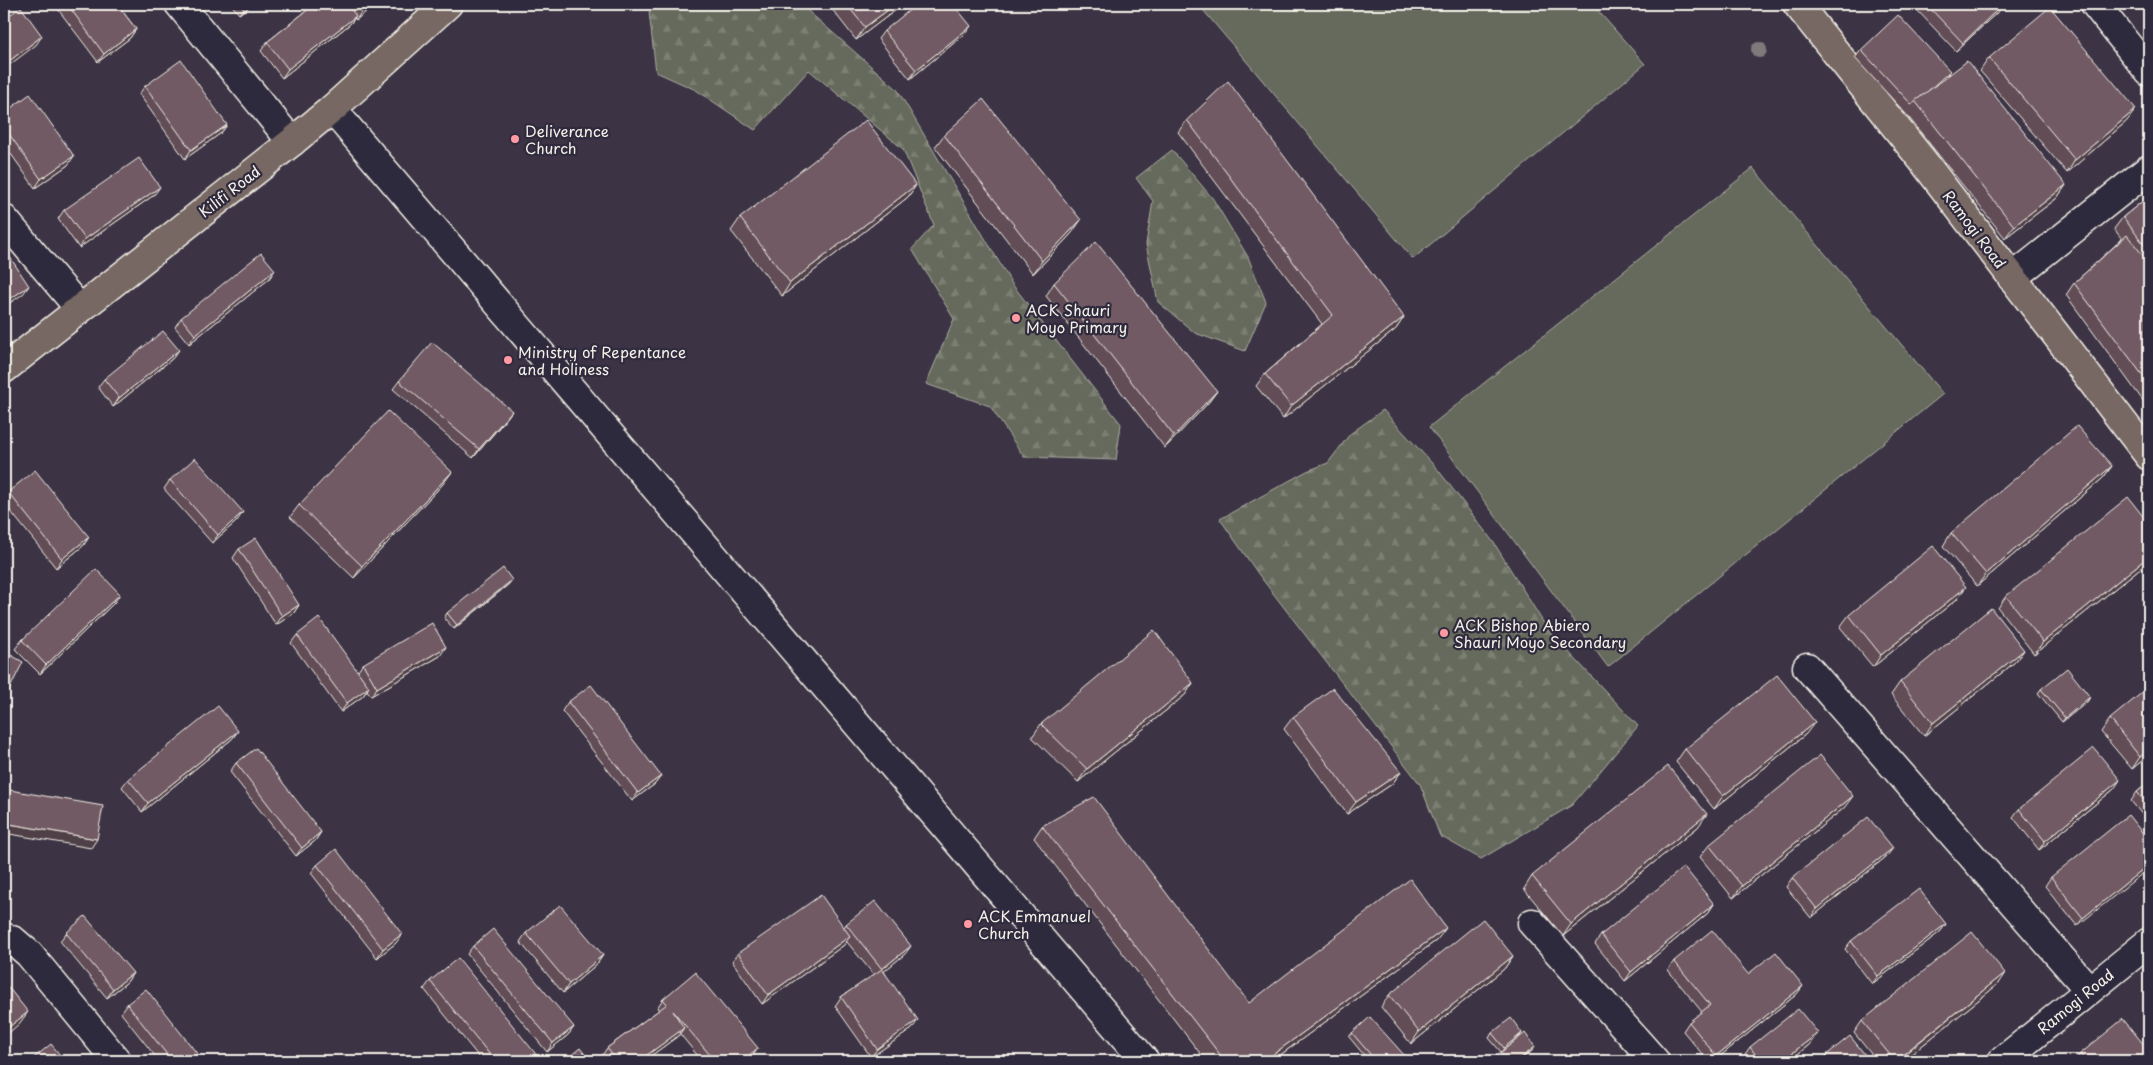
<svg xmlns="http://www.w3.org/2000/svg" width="2153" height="1065" font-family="'Playpen Sans',sans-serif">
<defs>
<pattern id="forest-firs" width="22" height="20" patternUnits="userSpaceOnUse" patternTransform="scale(1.25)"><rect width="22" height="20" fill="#666a5c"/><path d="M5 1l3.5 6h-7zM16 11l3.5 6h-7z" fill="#7c8073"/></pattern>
</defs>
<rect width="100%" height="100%" fill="#3c3445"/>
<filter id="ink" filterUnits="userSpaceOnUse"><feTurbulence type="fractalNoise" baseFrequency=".02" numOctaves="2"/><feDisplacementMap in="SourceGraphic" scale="10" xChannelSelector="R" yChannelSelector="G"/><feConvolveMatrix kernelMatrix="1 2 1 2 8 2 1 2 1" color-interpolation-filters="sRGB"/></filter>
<g filter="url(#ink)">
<!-- green -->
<g fill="#666a5c" stroke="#adaea2">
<polygon points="1198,4 1592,4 1645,64 1413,259"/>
<polygon points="1753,168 1943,394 1608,667 1429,427"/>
</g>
<!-- forest -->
<g fill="url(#forest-firs)" stroke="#adaea2">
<polygon points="660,4 805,4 808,11 897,89 1012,284 1121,424 1116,460 1024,457 990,406 926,384 954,319 912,249 934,225 903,149 809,70 755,130 696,90 656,72 649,12"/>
<polygon points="1172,150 1213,199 1248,257 1266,302 1245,351 1195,333 1158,302 1146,244 1153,201 1136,178"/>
<polygon points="1383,410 1439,471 1494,543 1548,630 1638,726 1572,805 1481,859 1440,836 1420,784 1259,575 1220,519 1307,471 1328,463 1350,434"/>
</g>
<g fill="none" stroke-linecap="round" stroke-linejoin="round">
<!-- minor casing -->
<g stroke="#f4f1e8" stroke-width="31">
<g id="minor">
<polyline points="179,4 292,142"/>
<polyline points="2095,4 2149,72"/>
<polyline points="332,109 1145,1061"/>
<polyline points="4,219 79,308"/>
<polyline points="2012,278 2149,169"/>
<polyline points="1807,667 2089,990"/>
<polyline points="1532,923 1655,1061"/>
<polyline points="4,937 14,941 29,954 117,1061"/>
<polyline points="2002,1061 2149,942"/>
</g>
</g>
<!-- major casing -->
<g stroke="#f4f1e8" stroke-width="31">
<g id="major">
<polyline points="1797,4 1923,161 2149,456"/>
<polyline points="4,369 292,142 332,109 448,4"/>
</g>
</g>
<!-- minor -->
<use href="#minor" stroke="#2f2a3d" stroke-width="28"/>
<!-- major -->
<use href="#major" stroke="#776864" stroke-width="28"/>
</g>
<!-- trees -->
<circle fill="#7e7a7c" cx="1759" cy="50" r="8"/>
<!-- wall -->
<g fill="#624d57" stroke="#f4f1e8">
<polygon points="54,4 117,4 136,29 130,38 98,62"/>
<polygon points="231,4 253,4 239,14"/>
<polygon points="315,4 375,4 356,20 355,18 350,24 282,78 261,51 267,42"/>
<polygon points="828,4 901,4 897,9 856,40"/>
<polygon points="1920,4 2006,4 1956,51 1916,9"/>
<polygon points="884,31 965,34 910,79 878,39"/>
<polygon points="1861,50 1950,71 1945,78 2066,185 2057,198 2005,238 1906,114 1855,58"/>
<polygon points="1989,58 2127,121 2067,173 1980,71"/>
<polygon points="145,86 227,125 221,133 185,159 139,94"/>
<polygon points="4,113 68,165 35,188 4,144"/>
<polygon points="1187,120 1404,317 1396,329 1283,419 1256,386 1265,374 1322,324 1178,132"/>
<polygon points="944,135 1072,233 1033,274 935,147"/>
<polygon points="916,185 908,197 782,296 731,231 740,218"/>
<polygon points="154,195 79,248 58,219 64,210"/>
<polygon points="2149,196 2149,409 2066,295 2074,283 2122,239 2114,229 2123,217"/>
<polygon points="269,279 189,344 175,327 181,318"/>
<polygon points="1054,283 1217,391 1208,403 1165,448 1046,296"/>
<polygon points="173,358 113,407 98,387 104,379"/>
<polygon points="399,381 512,411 506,419 473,458 393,389"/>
<polygon points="2112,466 2103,478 1977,586 1943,546 1951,533"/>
<polygon points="170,480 237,521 212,543 164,489"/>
<polygon points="443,484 354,578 290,517 299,505"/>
<polygon points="8,492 89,537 83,546 56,568 4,503 4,498"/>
<polygon points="2149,524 2149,561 2034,654 1998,608 2006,596"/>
<polygon points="239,549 299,605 293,614 276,625 233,558"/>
<polygon points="509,584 454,629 444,618 447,613"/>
<polygon points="1957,599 1873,667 1840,627 1849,615"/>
<polygon points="114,603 40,674 15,649 22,640"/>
<polygon points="297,635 358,671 363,664 440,656 371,696 367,690 363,696 341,712 291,643"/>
<polygon points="2024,650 2015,662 1924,736 1891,695 1900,682"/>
<polygon points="1193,683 1185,695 1078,782 1032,737 1041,724"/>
<polygon points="2041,689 2090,697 2087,702 2062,722 2038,693"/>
<polygon points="568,702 661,776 655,784 632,801 562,711"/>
<polygon points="1293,717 1401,772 1392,784 1347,814 1284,729"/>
<polygon points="2110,719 2149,755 2132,769 2101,732"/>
<polygon points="238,731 232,739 142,812 122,787 128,779"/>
<polygon points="1806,734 1714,809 1676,762 1685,749"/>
<polygon points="236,763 321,832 315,841 296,856 230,772"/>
<polygon points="2149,782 2149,823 2131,801 2137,792"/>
<polygon points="2114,789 2039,850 2013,817 2019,809"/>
<polygon points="1844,808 1733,898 1700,857 1709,845"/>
<polygon points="1042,826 1249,1003 1437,940 1272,1061 1206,1061 1034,838"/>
<polygon points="1698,827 1563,936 1524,889 1532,876"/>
<polygon points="2149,841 2077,926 2045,886 2051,877"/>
<polygon points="1887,856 1811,918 1786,887 1792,878"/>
<polygon points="317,865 396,943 377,958 311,873"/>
<polygon points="1714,904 1708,913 1625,981 1595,944 1601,935"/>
<polygon points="846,924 905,954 884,971 912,1029 871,1057 835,1006 841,997 874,975 847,942 844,945 762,1004 732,961 738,953 844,927"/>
<polygon points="1946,924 1940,932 1872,984 1845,949 1851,941"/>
<polygon points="66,933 133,973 127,982 107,998 60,941"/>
<polygon points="526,933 603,955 597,964 563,993 520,942"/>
<polygon points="473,946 574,1027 568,1035 547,1052 467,954"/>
<polygon points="1513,956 1504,969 1411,1044 1381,1007 1389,995"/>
<polygon points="1674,961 1748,974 1797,994 1714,1061 1708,1061 1683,1031 1689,1022 1702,1012 1668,970"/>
<polygon points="430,981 539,1058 537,1061 482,1061 424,989"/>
<polygon points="1997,985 1903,1061 1877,1061 1854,1033 1862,1021"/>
<polygon points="2149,992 2149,1004 2144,998"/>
<polygon points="663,999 758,1048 752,1057 747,1061 702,1061 680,1034 678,1036 644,1061 604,1061 601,1057 607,1048 659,1010 657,1008"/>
<polygon points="127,1004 203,1061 159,1061 121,1013"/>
<polygon points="1352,1033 1405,1056 1401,1061 1369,1061 1349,1037"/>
<polygon points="1492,1033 1522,1033 1519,1037 1532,1051 1519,1061 1490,1061 1501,1052 1489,1038"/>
<polygon points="1809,1045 1789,1061 1742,1061 1741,1060 1750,1047"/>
<polygon points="2080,1054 2149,1057 2146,1061 2075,1061"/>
</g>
<!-- shaded-wall -->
<g fill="#503f47" stroke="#f4f1e8">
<polygon points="247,4 253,4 239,14 245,6"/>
<polygon points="371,4 375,4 356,20 362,11"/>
<polygon points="896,4 901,4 897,9 856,40 865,27"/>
<polygon points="2003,4 2006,4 1956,51 1963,43"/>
<polygon points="356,16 350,24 282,78 288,69"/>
<polygon points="971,26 965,34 910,79 916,70"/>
<polygon points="136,29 130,38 98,62 104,54"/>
<polygon points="42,36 36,45 4,69 4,65"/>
<polygon points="1950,71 1944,80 1915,102"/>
<polygon points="2136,109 2127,121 2067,173 2075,160"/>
<polygon points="227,125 221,133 185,159 191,150"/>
<polygon points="74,156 68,165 35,188 41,179"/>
<polygon points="916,185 908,197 782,296 790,283"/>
<polygon points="2066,185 2057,198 2005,238 2014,226"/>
<polygon points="160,187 154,195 79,248 85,239"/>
<polygon points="1081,220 1072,233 1033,274 1042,261"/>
<polygon points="275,270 269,279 189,344 195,335"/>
<polygon points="29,286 23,294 4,307 4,303"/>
<polygon points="1404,317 1396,329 1283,419 1291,406"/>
<polygon points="179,350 173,358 113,407 119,398"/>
<polygon points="1217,391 1208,403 1165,448 1174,436"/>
<polygon points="512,411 506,419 473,458 479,449"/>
<polygon points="2112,466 2103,478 1977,586 1986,574"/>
<polygon points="452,472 443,484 354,578 362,566"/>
<polygon points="243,512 237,521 212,543 218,535"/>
<polygon points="89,537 83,546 56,568 62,559"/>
<polygon points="2149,556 2149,561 2034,654 2043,642"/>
<polygon points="512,580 509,584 454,629 457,625"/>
<polygon points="1966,587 1957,599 1873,667 1881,655"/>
<polygon points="120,594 114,603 40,674 46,665"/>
<polygon points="299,605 293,614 276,625 282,616"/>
<polygon points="446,647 440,656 371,696 377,688"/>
<polygon points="2024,650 2015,662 1924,736 1933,723"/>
<polygon points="1193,683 1185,695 1078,782 1087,769"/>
<polygon points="369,687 363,696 341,712 347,703"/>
<polygon points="2090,697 2087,702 2062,722 2065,718"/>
<polygon points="1815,722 1806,734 1714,809 1723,796"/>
<polygon points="238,731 232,739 142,812 148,803"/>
<polygon points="2149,750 2149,755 2132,769 2140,757"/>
<polygon points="1401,772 1392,784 1347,814 1356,802"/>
<polygon points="661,776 655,784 632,801 638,793"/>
<polygon points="2120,780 2114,789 2039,850 2045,841"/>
<polygon points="1853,796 1844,808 1733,898 1742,886"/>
<polygon points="1707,814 1698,827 1563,936 1571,924"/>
<polygon points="4,823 97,839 91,848 4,833"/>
<polygon points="321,832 315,841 296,856 302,848"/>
<polygon points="1893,848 1887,856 1811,918 1817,909"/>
<polygon points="2149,864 2149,868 2077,926 2083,918"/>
<polygon points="1714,904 1708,913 1625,981 1631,972"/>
<polygon points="1946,924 1940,932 1872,984 1878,976"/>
<polygon points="1446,928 1437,940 1272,1061 1264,1061"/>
<polygon points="402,934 396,943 377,958 383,949"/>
<polygon points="850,936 844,945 762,1004 768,995"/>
<polygon points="911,946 905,954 876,978 882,969"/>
<polygon points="603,955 597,964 563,993 569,984"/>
<polygon points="1513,956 1504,969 1411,1044 1419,1032"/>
<polygon points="133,973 127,982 107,998 113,989"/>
<polygon points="2005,973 1997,985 1903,1061 1896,1061"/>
<polygon points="1803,986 1797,994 1714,1061 1713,1061 1716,1056"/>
<polygon points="28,1012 19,1024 4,1037 4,1031"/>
<polygon points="918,1020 912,1029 871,1057 877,1049"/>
<polygon points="574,1027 568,1035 547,1052 553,1043"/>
<polygon points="684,1028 678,1036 644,1061 639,1061"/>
<polygon points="1522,1033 1519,1037 1501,1053 1504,1048"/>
<polygon points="1818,1033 1809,1045 1789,1061 1782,1061"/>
<polygon points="1535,1047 1532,1051 1519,1061 1517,1061"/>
<polygon points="758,1048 752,1057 747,1061 742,1061"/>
<polygon points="2149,1056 2149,1057 2146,1061 2142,1061"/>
</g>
<!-- building -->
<g fill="#725a65" stroke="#f4f1e8">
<polygon points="67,4 117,4 136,29 104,54"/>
<polygon points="315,4 347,4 356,16 288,69 267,42"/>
<polygon points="356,4 371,4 362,11"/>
<polygon points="846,4 896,4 865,27"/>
<polygon points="917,4 953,4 971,26 916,70 884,31"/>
<polygon points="1926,4 2003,4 1963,43"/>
<polygon points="21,7 42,36 4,65 4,19"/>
<polygon points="2050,7 2136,109 2075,160 1989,58"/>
<polygon points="1898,15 1950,71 1926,93 1915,101 1912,105 1861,50"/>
<polygon points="181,60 227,125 191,150 145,86"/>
<polygon points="1967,61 2066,185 2014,226 1915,101"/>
<polygon points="1228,81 1404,317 1291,406 1265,374 1333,315 1187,120"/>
<polygon points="30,94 74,156 41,179 4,127 4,113"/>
<polygon points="983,99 1081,220 1042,261 944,135"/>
<polygon points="866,120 916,185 790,283 740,218"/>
<polygon points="139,158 160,187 85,239 64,210"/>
<polygon points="2149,196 2149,251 2123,217"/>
<polygon points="2127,235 2149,263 2149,384 2074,283"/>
<polygon points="1096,242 1217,391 1174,436 1054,283"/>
<polygon points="261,253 275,270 195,335 181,318"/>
<polygon points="8,254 29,286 4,303 4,257"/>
<polygon points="163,331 179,350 119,398 104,379"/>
<polygon points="432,342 512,411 479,449 399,381"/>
<polygon points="388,411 452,472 362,566 299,505"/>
<polygon points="2077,426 2112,466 1986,574 1951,533"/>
<polygon points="195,458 243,512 218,535 170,480"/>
<polygon points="35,470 89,537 62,559 8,492"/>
<polygon points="2128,497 2149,524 2149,556 2043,642 2006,596"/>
<polygon points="256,538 299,605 282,616 239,549"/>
<polygon points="1933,546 1966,587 1881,655 1849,615"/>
<polygon points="503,568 512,580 457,625 447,613"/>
<polygon points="96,569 120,594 46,665 22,640"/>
<polygon points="1991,608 2024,650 1933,723 1900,682"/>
<polygon points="319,618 369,687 347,703 297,635"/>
<polygon points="432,623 446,647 377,688 363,664"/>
<polygon points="1154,630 1193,683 1087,769 1041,724"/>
<polygon points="4,651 23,662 4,700"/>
<polygon points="2067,668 2090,697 2065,718 2041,689"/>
<polygon points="1777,675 1815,722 1723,796 1685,749"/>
<polygon points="591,685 661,776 638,793 568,702"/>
<polygon points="2149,687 2149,750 2140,757 2110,719"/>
<polygon points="1333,688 1401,772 1356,802 1293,717"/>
<polygon points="218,706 238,731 148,803 128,779"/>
<polygon points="256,748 321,832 302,848 236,763"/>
<polygon points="2094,748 2120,780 2045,841 2019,809"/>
<polygon points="1820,755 1853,796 1742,886 1709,845"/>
<polygon points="1668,766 1707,814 1571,924 1532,876"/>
<polygon points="2149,782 2149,807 2137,792"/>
<polygon points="4,789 103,806 97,839 4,823"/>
<polygon points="1094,797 1249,1003 1410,879 1446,928 1264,1061 1225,1061 1042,826"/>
<polygon points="2128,815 2149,841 2149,864 2083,918 2051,877"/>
<polygon points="1868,817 1893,848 1817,909 1792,878"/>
<polygon points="336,849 402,934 383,949 317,865"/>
<polygon points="1684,867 1714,904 1631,972 1601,935"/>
<polygon points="1919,889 1946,924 1878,976 1851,941"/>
<polygon points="821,895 850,936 768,995 738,953"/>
<polygon points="875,901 911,946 882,969 918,1020 877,1049 841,997 882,969 846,924"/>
<polygon points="560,905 603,955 569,984 526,933"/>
<polygon points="85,916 133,973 113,989 66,933"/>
<polygon points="1483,919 1513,956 1419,1032 1389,995"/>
<polygon points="493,929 574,1027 553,1043 473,946"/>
<polygon points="1712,930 1748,974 1776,952 1803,986 1716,1056 1689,1022 1710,1005 1674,961"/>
<polygon points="1972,932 2005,973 1895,1061 1862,1021"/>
<polygon points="458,958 539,1058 536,1061 495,1061 430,981"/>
<polygon points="695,972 758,1048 742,1061 715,1061 673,1011 684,1028 639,1061 617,1061 607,1048 667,1004 663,999"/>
<polygon points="4,982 28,1012 4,1031"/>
<polygon points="146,989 203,1061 172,1061 127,1004"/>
<polygon points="1798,1009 1818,1033 1782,1061 1746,1061 1755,1054 1750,1047"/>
<polygon points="1370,1017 1405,1056 1399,1061 1376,1061 1352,1033"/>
<polygon points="1511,1018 1522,1033 1504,1048 1492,1033"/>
<polygon points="2123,1019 2149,1051 2149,1056 2142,1061 2085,1061 2080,1054"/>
<polygon points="1525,1033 1535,1047 1517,1061 1490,1061"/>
<polygon points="1850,1036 1870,1061 1819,1061"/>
<polygon points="51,1044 65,1061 30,1061"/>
<polygon points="580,1048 590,1061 564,1061"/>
</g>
</g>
<!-- markers -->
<g fill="#ff9aa2" stroke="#2f2a3d" stroke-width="2">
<circle cx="515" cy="139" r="5"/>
<circle cx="1016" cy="318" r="5"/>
<circle cx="508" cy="360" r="5"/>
<circle cx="1444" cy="633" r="5"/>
<circle cx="968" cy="924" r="5"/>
</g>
<g text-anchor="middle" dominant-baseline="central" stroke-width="4.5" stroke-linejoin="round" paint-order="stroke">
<!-- poi labels -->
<g font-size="15" fill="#f4f1e8" stroke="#2f2a3d" text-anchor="start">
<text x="525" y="130">Deliverance<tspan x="525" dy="17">Church</tspan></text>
<text x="1026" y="309">ACK Shauri<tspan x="1026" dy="17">Moyo Primary</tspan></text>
<text x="518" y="351">Ministry of Repentance<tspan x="518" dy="17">and Holiness</tspan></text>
<text x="1454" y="624">ACK Bishop Abiero<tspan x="1454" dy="17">Shauri Moyo Secondary</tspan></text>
<text x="978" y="915">ACK Emmanuel<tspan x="978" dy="17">Church</tspan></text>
</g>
<!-- street labels -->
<g font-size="15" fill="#f4f1e8" stroke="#2f2a3d">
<text transform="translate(229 191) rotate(-38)">Kilifi Road</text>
<text transform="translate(1975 229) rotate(53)">Ramogi Road</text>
<text transform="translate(2075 1001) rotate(-39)">Ramogi Road</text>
</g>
</g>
<!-- margin -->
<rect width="2153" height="1065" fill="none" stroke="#2f2a3d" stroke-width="20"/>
<rect x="10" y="10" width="2133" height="1045" fill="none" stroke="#f4f1e8" stroke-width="2" filter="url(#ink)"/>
</svg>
